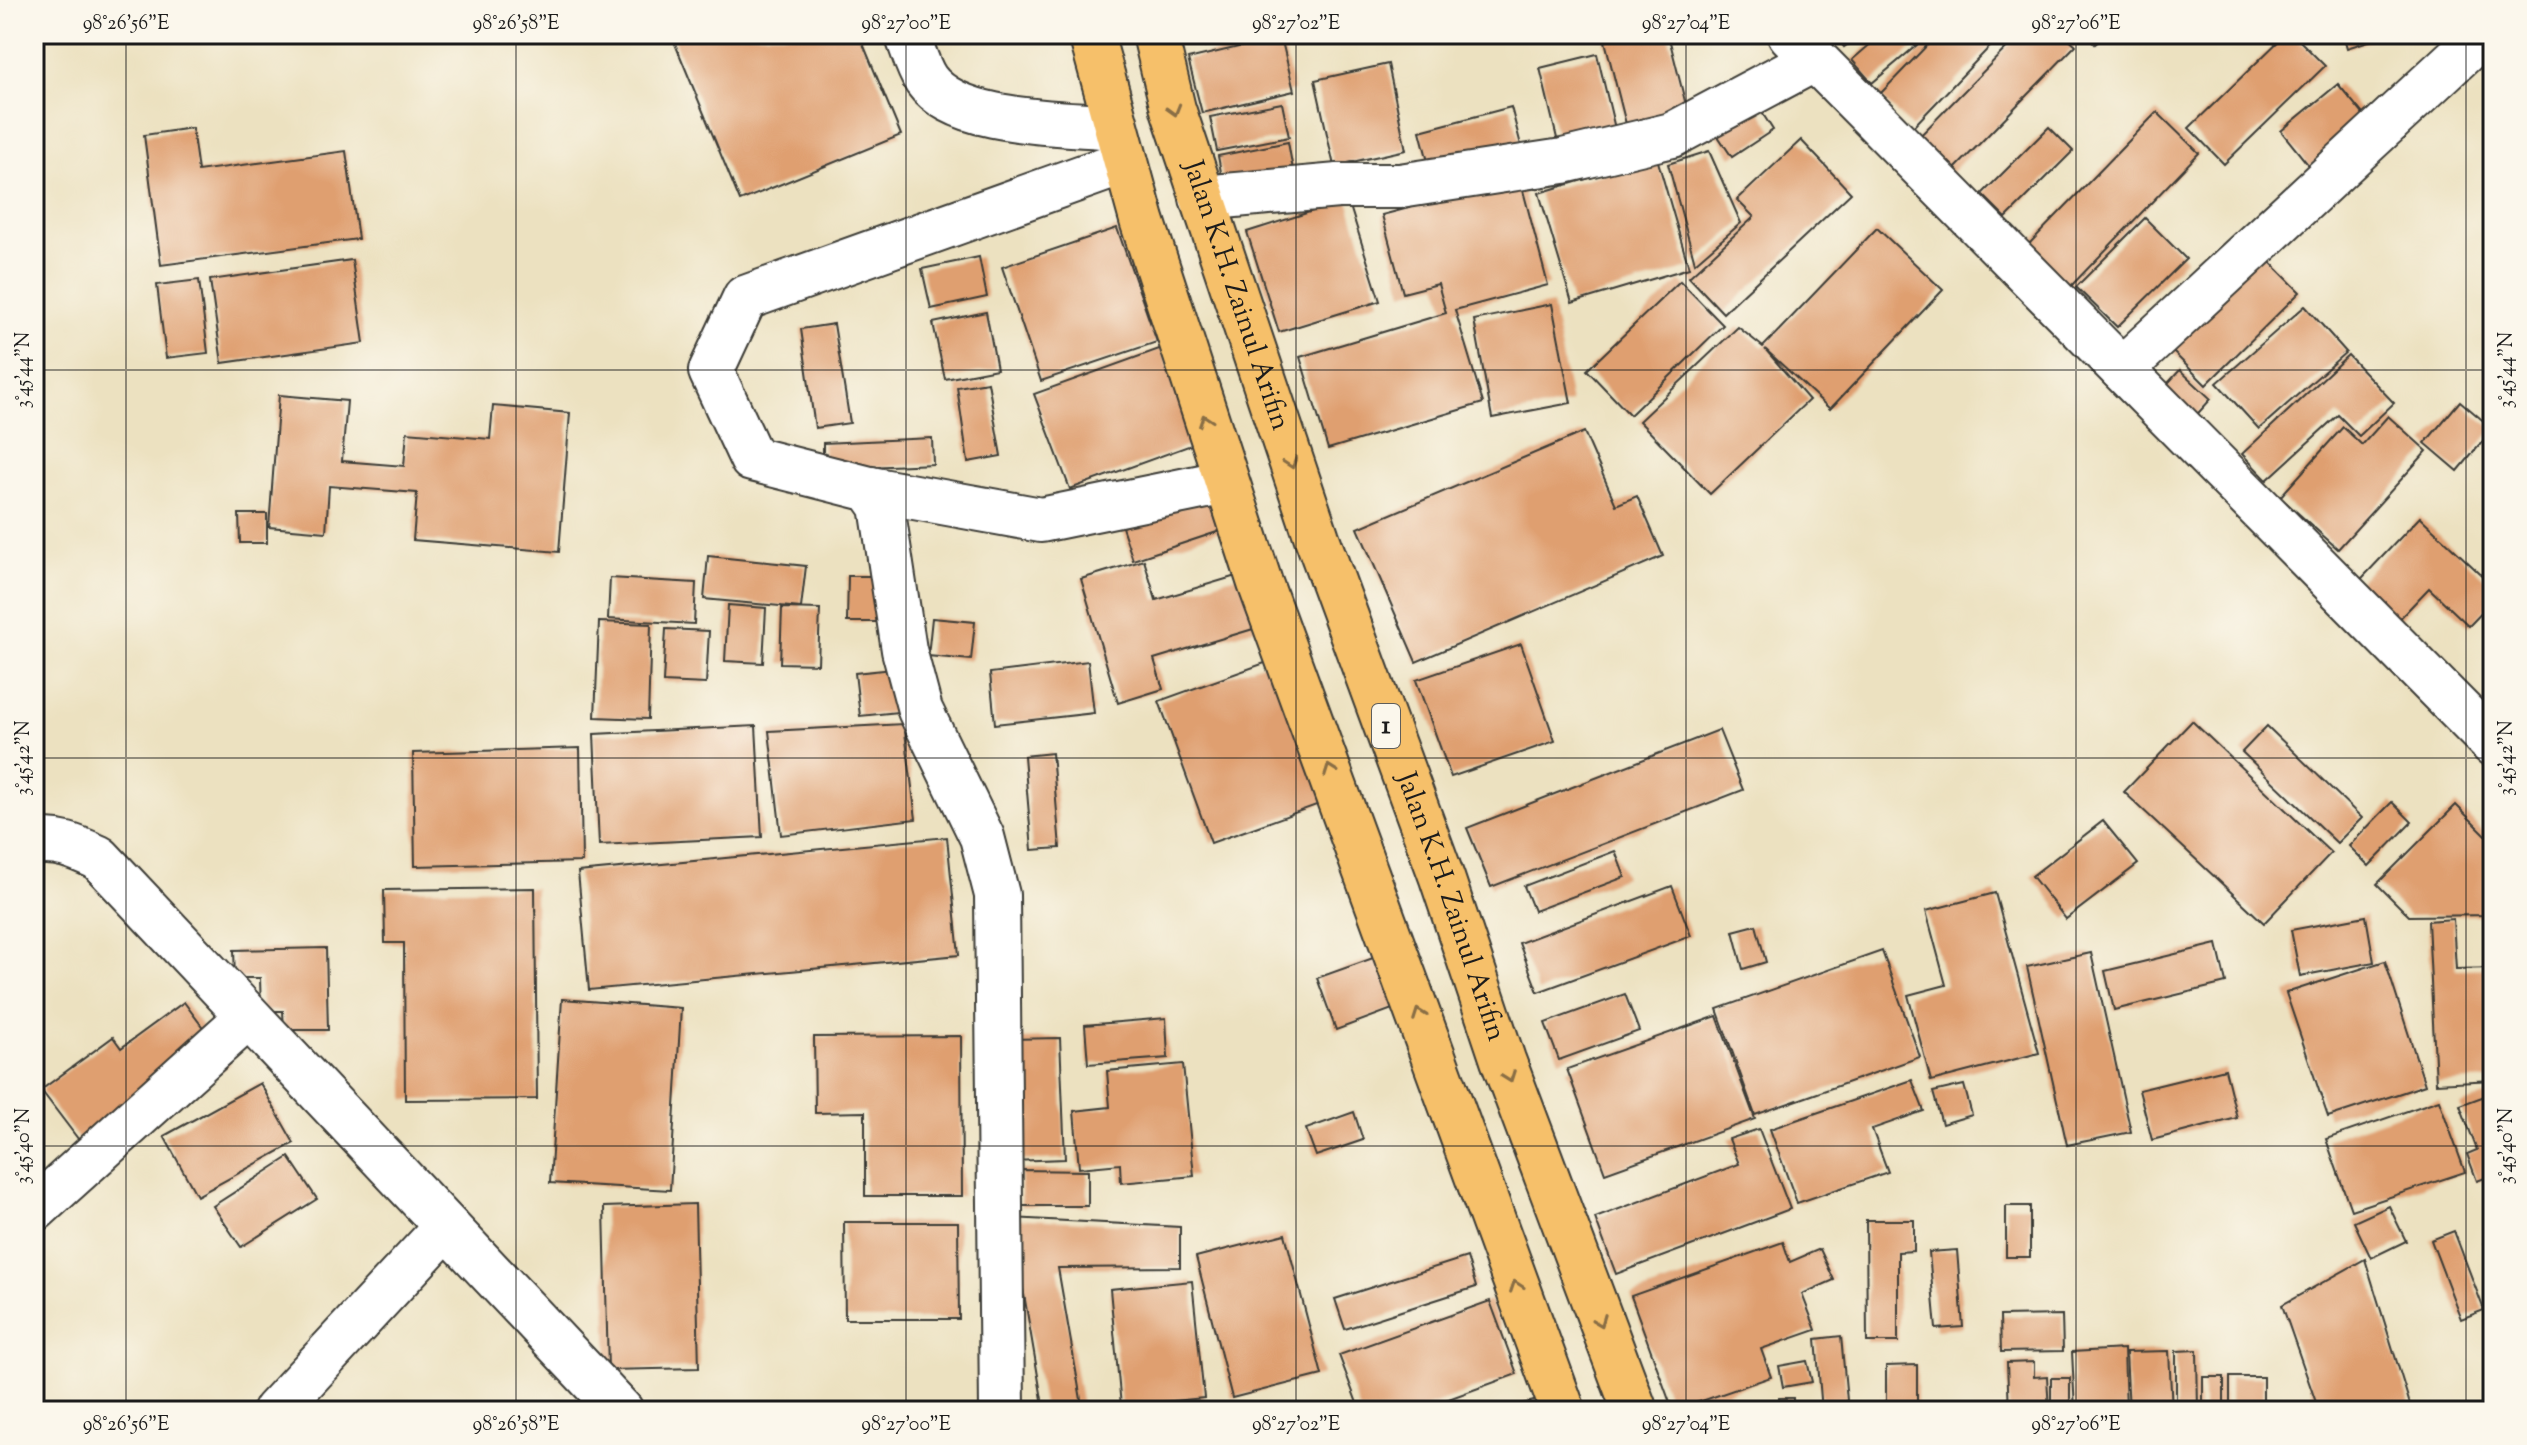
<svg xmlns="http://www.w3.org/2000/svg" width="2527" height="1445" font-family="'Sorts Mill Goudy',serif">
<rect width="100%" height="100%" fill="#fbf7ec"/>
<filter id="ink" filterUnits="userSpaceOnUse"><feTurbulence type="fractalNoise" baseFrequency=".0125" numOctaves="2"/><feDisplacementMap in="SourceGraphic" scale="16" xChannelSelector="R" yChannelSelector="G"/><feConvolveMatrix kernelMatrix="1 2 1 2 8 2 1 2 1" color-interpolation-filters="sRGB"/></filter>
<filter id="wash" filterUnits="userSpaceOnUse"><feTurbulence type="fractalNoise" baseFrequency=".006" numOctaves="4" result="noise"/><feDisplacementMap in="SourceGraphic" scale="32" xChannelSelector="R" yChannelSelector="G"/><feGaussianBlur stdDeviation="1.8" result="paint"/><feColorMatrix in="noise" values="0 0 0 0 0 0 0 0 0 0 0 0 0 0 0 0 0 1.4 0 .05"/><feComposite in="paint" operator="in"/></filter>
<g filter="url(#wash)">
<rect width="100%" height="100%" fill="#ece1c0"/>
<g id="blocks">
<!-- building -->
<g fill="#df9f70">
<polygon points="671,34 859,34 901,135 740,201"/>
<polygon points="1199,34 1257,34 1257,35 1201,47"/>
<polygon points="1632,34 1668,34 1688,113 1627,128 1605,41"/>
<polygon points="1834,34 1862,34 1844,47"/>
<polygon points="1882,34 1930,34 1872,83 1852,60"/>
<polygon points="1938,34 2002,34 1912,128 1879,95"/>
<polygon points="2020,34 2064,34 2076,45 1947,177 1912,144"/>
<polygon points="2087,34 2107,34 2095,44"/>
<polygon points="2286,34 2293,34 2325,66 2224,164 2189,128"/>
<polygon points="2343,34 2387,34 2387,35 2347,48"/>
<polygon points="1281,37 1294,91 1202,113 1188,59"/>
<polygon points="1597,54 1617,137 1560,151 1540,68"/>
<polygon points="1388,64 1406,150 1334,166 1315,80"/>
<polygon points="2338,84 2368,120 2310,167 2281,131"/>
<polygon points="1754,100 1773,130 1732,157 1712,127"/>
<polygon points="1282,103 1289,137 1217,151 1210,117"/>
<polygon points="1511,107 1522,149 1431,173 1420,131"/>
<polygon points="2157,112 2199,153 2070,287 2027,246"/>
<polygon points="2049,127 2073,151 2006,218 1982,194"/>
<polygon points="192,128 198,171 346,151 358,239 161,265 144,135"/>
<polygon points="1801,140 1851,193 1723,313 1689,277 1754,217 1737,200"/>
<polygon points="1288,142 1293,170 1223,183 1218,156"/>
<polygon points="1709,151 1741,223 1695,263 1668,164"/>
<polygon points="1657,158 1689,268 1572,303 1539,193"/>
<polygon points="1520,179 1548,285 1455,310 1483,403 1328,449 1300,357 1446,313 1438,284 1403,293 1382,215"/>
<polygon points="1348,200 1380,301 1279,332 1247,232"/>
<polygon points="2145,218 2186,259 2117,327 2076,287"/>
<polygon points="1117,228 1157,342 1041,381 1002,267"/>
<polygon points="1877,228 1943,290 1830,409 1765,349 1809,400 1710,494 1639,421 1738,327 1763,347"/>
<polygon points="2258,250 2300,292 2206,385 2164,343"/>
<polygon points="979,257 987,297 931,309 922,269"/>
<polygon points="352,260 364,343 222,363 210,280"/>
<polygon points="199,280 208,353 166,358 157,285"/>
<polygon points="1680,281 1723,325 1630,415 1587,370"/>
<polygon points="1552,304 1571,403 1492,418 1474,320"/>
<polygon points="2305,306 2346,352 2259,429 2217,383"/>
<polygon points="986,312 997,369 945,379 933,323"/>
<polygon points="834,324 850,423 815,428 801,329"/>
<polygon points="1162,348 1197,443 1070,489 1034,394"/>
<polygon points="2348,355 2394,403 2359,436 2338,415 2267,480 2242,454"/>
<polygon points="2180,370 2211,399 2190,422 2159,393"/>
<polygon points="988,382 1001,456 968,462 957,387"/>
<polygon points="279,395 347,401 342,461 404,466 407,432 490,439 493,406 570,413 559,552 413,540 417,493 329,486 326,532 269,527"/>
<polygon points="2460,401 2493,429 2458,471 2425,443"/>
<polygon points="2388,416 2427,451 2338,549 2280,497 2343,427 2362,445"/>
<polygon points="1584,432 1616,505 1637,496 1663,556 1416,662 1358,528"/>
<polygon points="932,438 933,464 823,469 823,443"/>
<polygon points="1215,496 1226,529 1133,560 1122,527"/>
<polygon points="239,514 267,514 267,543 240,543"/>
<polygon points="2420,517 2493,586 2493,601 2469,626 2429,588 2386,633 2346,595"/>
<polygon points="708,556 806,566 801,608 704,599"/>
<polygon points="1144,560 1156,600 1246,573 1263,626 1154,659 1163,689 1118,703 1081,579"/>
<polygon points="848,576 879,576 879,622 847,622"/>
<polygon points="610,578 696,583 694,624 608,619"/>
<polygon points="728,605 766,608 763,663 725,661"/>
<polygon points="782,608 820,609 818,664 780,663"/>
<polygon points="932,618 975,622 971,660 928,656"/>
<polygon points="599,622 651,624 648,719 595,717"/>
<polygon points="666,629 709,631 706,684 663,682"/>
<polygon points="1521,644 1555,741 1451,777 1416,680"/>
<polygon points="1273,660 1325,802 1211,843 1159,701"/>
<polygon points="1088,661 1094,713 995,724 990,673"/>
<polygon points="893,669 898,712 860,716 855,673"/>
<polygon points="2192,721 2331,853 2264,923 2124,792"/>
<polygon points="904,724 916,819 781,835 769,731"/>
<polygon points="756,726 762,837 599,845 594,734"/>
<polygon points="2267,726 2362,818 2337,843 2242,752"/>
<polygon points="1719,730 1743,790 1491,887 1467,828"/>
<polygon points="580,748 582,862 415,866 413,753"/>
<polygon points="1052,753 1060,848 1032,850 1024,756"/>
<polygon points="2392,802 2412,822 2369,866 2349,846"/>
<polygon points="2456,805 2493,842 2493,915 2409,916 2377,884"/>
<polygon points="2103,821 2138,864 2066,919 2032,876"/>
<polygon points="947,837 959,955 589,990 578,872"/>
<polygon points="1615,851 1625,877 1534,911 1524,886"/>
<polygon points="1672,886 1691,936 1538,992 1519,943"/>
<polygon points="535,888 537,1099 405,1100 404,943 385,943 384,890"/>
<polygon points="1995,893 2039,1053 1931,1081 1908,995 1946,985 1926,911"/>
<polygon points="2366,916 2374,962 2300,976 2291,930"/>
<polygon points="2453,919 2456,969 2493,968 2493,1080 2436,1083 2428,921"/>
<polygon points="1756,925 1766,962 1743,969 1733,931"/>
<polygon points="2217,944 2226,983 2114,1010 2105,971"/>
<polygon points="326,948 328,1030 284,1030 283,1011 261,1011 260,978 235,978 234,950"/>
<polygon points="1882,951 1920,1057 1755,1115 1717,1009"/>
<polygon points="1387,953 1406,1004 1336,1030 1317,978"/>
<polygon points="2091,953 2131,1132 2067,1145 2027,967"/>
<polygon points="2385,961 2425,1085 2328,1117 2286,993"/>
<polygon points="1625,994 1639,1031 1559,1060 1545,1023"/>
<polygon points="562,999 681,1008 670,1190 550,1183"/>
<polygon points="184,1002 230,1064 164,1113 88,1152 41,1090 113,1037 121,1048"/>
<polygon points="1717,1016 1755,1119 1605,1173 1567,1069"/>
<polygon points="1166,1018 1168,1058 1088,1064 1085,1025"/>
<polygon points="961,1036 962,1196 865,1196 865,1112 815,1113 814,1037"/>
<polygon points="1060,1038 1065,1159 1012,1161 1008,1039"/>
<polygon points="1183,1064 1194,1176 1121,1183 1120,1164 1079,1168 1074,1111 1110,1107 1107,1071"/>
<polygon points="2225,1069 2237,1118 2152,1140 2139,1090"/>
<polygon points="1912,1080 1924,1111 1872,1129 1888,1172 1797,1203 1770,1129"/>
<polygon points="260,1083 294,1143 197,1196 164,1136"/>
<polygon points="1964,1085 1972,1115 1942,1124 1933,1092"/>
<polygon points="2493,1093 2493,1175 2477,1181 2467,1154 2477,1150 2460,1105"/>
<polygon points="2439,1100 2465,1172 2351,1210 2326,1139"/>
<polygon points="1354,1112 1363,1140 1316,1156 1306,1129"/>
<polygon points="1759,1129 1790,1209 1616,1274 1595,1218 1739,1164 1729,1139"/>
<polygon points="289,1157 317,1199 241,1247 213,1206"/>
<polygon points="1021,1170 1088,1171 1088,1206 1021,1206"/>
<polygon points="695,1204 699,1368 608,1370 604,1207"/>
<rect x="2006" y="1206" width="24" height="51"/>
<polygon points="2389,1206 2406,1241 2371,1258 2354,1222"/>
<polygon points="1011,1218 1180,1227 1180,1267 1058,1268 1083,1411 1044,1411"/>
<polygon points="1866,1220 1914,1220 1914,1251 1898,1252 1898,1342 1867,1342"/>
<polygon points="844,1222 958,1222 959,1319 845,1319"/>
<polygon points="2454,1231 2484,1310 2461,1319 2431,1240"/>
<polygon points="1285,1234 1322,1375 1232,1398 1196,1257"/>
<polygon points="2493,1239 2493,1265 2484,1243"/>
<polygon points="1783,1242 1790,1262 1820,1249 1834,1280 1802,1294 1816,1330 1761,1349 1771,1377 1673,1411 1631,1296"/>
<polygon points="1957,1250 1963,1327 1936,1329 1929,1252"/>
<polygon points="1467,1257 1476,1287 1345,1329 1335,1299"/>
<polygon points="2365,1259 2412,1411 2319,1411 2282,1305"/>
<polygon points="1192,1281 1204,1398 1121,1406 1110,1289"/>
<polygon points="1490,1301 1517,1374 1416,1411 1360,1411 1339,1355"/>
<polygon points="2062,1315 2063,1351 2001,1352 2000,1316"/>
<polygon points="1841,1336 1848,1411 1822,1411 1816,1339"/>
<polygon points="2124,1349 2126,1411 2075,1411 2072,1352"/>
<polygon points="2197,1350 2198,1411 2176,1411 2176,1351"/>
<polygon points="2169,1351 2172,1411 2129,1411 2126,1352"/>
<polygon points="1807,1361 1812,1382 1783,1387 1779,1366"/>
<polygon points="2034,1362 2034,1377 2047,1376 2049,1411 2009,1411 2007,1363"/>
<polygon points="1917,1365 1917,1411 1886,1411 1886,1366"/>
<rect x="2203" y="1377" width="21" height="34"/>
<rect x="2230" y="1377" width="33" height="34"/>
<rect x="2051" y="1378" width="19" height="33"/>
<rect x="1779" y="1398" width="14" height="13"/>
<polygon points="1534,1401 1539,1411 1500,1411 1500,1410"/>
</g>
</g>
</g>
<g filter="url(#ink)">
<use href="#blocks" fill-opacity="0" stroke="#3b3a35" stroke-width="2"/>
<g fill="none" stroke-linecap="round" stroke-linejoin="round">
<!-- minor casing -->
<g stroke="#3b3a35" stroke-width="48">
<g id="minor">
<path d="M907 34C913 49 917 66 926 80 958 125 1063 122 1114 127"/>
<polyline points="1790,34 2493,744"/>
<polyline points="1202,198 1338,186 1400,186 1563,161 1672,135 1815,59"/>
<polyline points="2122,369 2483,34"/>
<polyline points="870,489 1041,520 1226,482"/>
<path d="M34 843C59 839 77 848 99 858L621 1411"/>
<polyline points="34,1210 248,1017"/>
<polyline points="275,1411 446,1227"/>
<polyline points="1002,1411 997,895 982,837 920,710 904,650 882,506 870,489 752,459 711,371 745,298 1125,162"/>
</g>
</g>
<!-- highway casing -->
<g stroke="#3b3a35" stroke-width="48">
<g id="highway">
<polyline points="1091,34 1142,220 1260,583 1563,1411"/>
<path id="s1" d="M1155 34 1173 109 1317 538 1442 878 1503 1060 1635 1411"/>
</g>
</g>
<!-- minor -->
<use href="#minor" stroke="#fff" stroke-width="44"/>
<!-- highway -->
<use href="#highway" stroke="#f6c06b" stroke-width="44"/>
</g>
<!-- one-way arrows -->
<defs><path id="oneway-chevron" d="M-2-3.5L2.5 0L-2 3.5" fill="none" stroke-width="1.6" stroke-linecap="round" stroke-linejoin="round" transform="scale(2)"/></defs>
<g stroke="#896e44">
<use href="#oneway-chevron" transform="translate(1174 110) rotate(74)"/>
<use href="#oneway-chevron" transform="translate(1205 420) rotate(-109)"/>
<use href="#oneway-chevron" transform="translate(1291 463) rotate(71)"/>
<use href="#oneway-chevron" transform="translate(1330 770) rotate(-110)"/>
<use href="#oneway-chevron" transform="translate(1419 1014) rotate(-110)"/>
<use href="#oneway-chevron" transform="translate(1509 1077) rotate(70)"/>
<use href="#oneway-chevron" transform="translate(1516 1286) rotate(-109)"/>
<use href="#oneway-chevron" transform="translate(1600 1321) rotate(69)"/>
</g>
</g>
<!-- ticks -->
<path fill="none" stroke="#1c1c1c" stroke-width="2" stroke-opacity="0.45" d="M126 34V1411M516 34V1411M906 34V1411M1296 34V1411M1686 34V1411M2076 34V1411M2466 34V1411M34 370H2493M34 758H2493M34 1146H2493"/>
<g text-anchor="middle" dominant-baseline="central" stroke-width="7" stroke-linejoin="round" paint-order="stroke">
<!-- shield labels -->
<rect fill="#fbf7ec" stroke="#5f5e5a" stroke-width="2" x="1372" y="704" width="28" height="44" rx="6"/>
<g font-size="26" font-weight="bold" fill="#1c1c1c">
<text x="1386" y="726">1</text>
</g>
<!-- street labels -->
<g font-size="28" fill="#1c1c1c" stroke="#fbf7ec">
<text stroke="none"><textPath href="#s1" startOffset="274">Jalan K.H. Zainul Arifin</textPath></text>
<text stroke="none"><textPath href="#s1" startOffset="922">Jalan K.H. Zainul Arifin</textPath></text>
</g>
</g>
<!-- margin -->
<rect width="2527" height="1445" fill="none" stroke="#fbf7ec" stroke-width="88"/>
<rect x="44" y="44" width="2439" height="1357" fill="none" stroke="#1c1c1c" stroke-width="3"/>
<g font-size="20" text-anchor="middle" fill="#1c1c1c">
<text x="126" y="29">98°26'56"E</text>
<text x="516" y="29">98°26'58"E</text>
<text x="906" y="29">98°27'00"E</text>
<text x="1296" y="29">98°27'02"E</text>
<text x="1686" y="29">98°27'04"E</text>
<text x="2076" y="29">98°27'06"E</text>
<text transform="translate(22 370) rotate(-90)" y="7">3°45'44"N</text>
<text transform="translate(2505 370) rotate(-90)" y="7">3°45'44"N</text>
<text transform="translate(22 758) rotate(-90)" y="7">3°45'42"N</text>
<text transform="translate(2505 758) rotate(-90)" y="7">3°45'42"N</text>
<text transform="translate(22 1146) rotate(-90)" y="7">3°45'40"N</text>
<text transform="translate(2505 1146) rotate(-90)" y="7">3°45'40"N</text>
<text x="126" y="1430">98°26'56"E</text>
<text x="516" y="1430">98°26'58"E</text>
<text x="906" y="1430">98°27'00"E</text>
<text x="1296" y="1430">98°27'02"E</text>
<text x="1686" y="1430">98°27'04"E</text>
<text x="2076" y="1430">98°27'06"E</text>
</g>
</svg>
